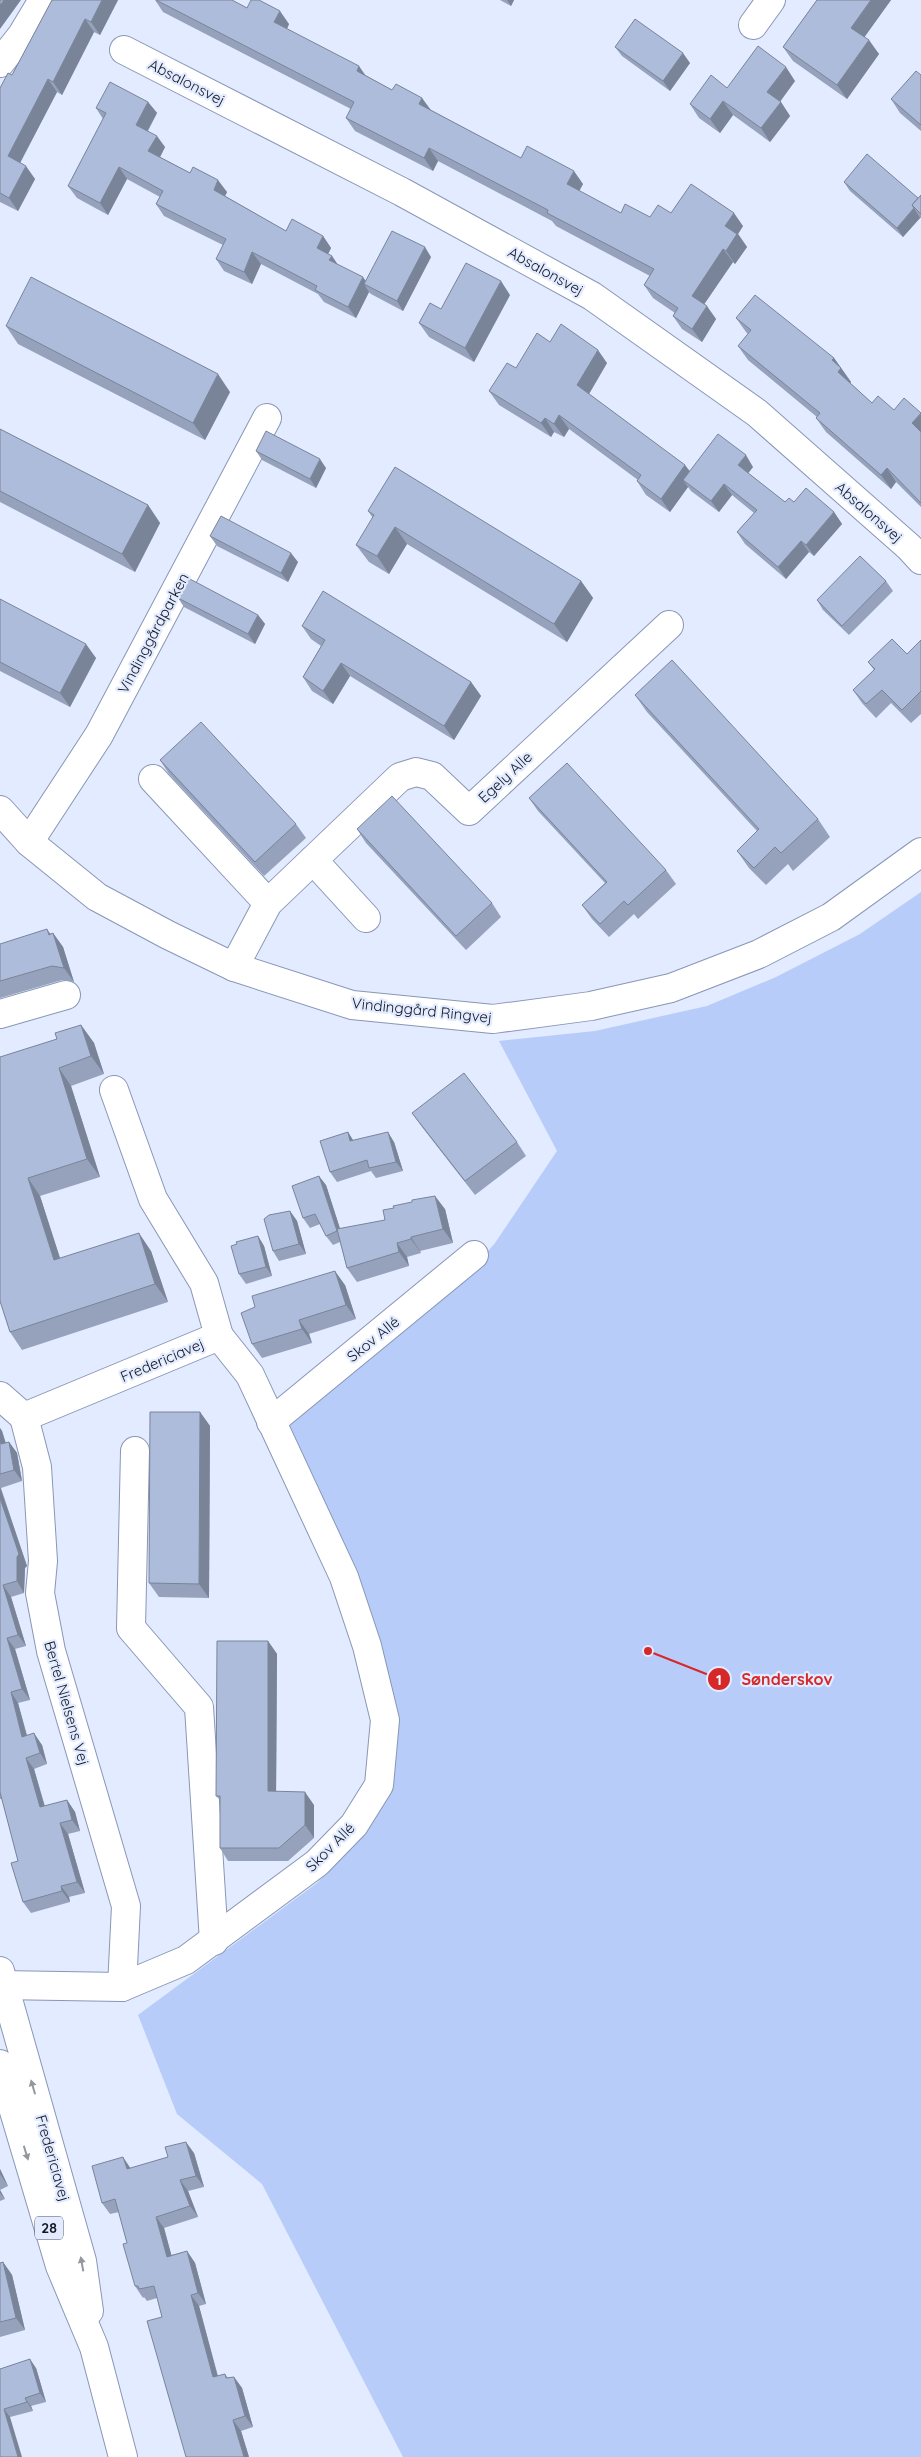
<svg xmlns="http://www.w3.org/2000/svg" width="921" height="2457" font-family="Quicksand,sans-serif">
<rect width="100%" height="100%" fill="#e2ebff"/>
<!-- green -->
<polygon fill="#b7ccf9" points="921,892 921,2457 403,2457 262,2184 177,2114 138,2015 317,1883 355,1842 390,1703 284,1430 465,1278 495,1243 557,1151 499,1041 595,1031 707,1006 776,977 860,934"/>
<g fill="none" stroke-linecap="round" stroke-linejoin="round">
<!-- minor casing -->
<g stroke="#8997b5" stroke-width="30">
<g id="minor">
<polyline points="753,25 771,0"/>
<polyline points="124,50 402,192 592,296 757,413 909,547 921,560"/>
<polyline points="0,63 22,35 43,0"/>
<polyline points="153,779 268,903"/>
<polyline points="29,842 99,735 267,418"/>
<polyline points="313,860 366,918"/>
<polyline points="234,967 268,903 400,777 416,772 432,776 469,811 669,625"/>
<polyline points="0,1014 66,995"/>
<polyline points="0,1396 24,1417"/>
<polyline points="24,1417 37,1467 43,1561 40,1593 51,1651 126,1906 122,1987"/>
<polyline points="24,1417 219,1336 204,1283 153,1199 114,1090"/>
<polyline points="271,1422 474,1255"/>
<polyline points="135,1451 131,1628 199,1707 214,1941"/>
<polyline points="0,1985 122,1987 186,1960 317,1863 354,1825 379,1785 385,1720 367,1646 344,1577 250,1375 219,1336"/>
</g>
</g>
<!-- tertiary casing -->
<g stroke="#8997b5" stroke-width="30">
<polyline id="tertiary" points="0,810 29,842 97,897 168,935 234,967 352,1005 493,1019 591,1006 671,988 759,954 831,917 921,852"/>
</g>
<!-- primary casing -->
<g stroke="#8997b5" stroke-width="30">
<g id="primary">
<polyline points="0,1971 82,2261 89,2311"/>
<polyline points="0,2064 60,2266 94,2347 123,2457"/>
</g>
</g>
<!-- minor -->
<use href="#minor" stroke="#fff" stroke-width="28"/>
<!-- tertiary -->
<use href="#tertiary" stroke="#fff" stroke-width="28"/>
<!-- primary -->
<use href="#primary" stroke="#fff" stroke-width="28"/>
</g>
<!-- wall -->
<g fill="#96a2bc">
<polygon points="52,0 118,0 100,35 94,32 62,95 57,92 20,162 35,179 18,211 0,202 0,88 12,75"/>
<polygon points="155,0 232,0 247,8 289,24 287,29 365,75 392,90 422,98 431,110 521,158 583,184 579,191 621,213 650,217 671,213 743,226 738,234 747,247 735,264 733,262 704,304 716,319 702,342 682,329 673,316 675,313 653,298 644,285 650,276 556,226 552,221 438,161 433,171 355,131 346,118 351,109 163,12"/>
<polygon points="500,0 514,0 511,6"/>
<polygon points="817,0 891,0 864,37 879,54 847,99 793,61 783,47"/>
<polygon points="615,47 690,63 670,91 622,56"/>
<polygon points="921,75 921,131 900,113 891,99"/>
<polygon points="795,81 780,101 790,116 770,142 733,115 720,133 699,118 690,104 727,88"/>
<polygon points="148,102 157,113 148,131 165,147 160,157 227,192 225,196 286,231 323,236 331,248 328,254 332,256 338,265 365,281 431,257 403,311 371,294 369,292 356,318 324,302 318,294 261,264 252,284 224,271 216,259 223,245 164,216 156,204 160,197 127,179 108,215 77,198 68,186 103,119 96,108"/>
<polygon points="844,182 918,198 921,195 921,218 920,218 903,237 850,191"/>
<polygon points="510,295 474,362 429,337 419,323 441,309"/>
<polygon points="736,318 834,358 851,382 850,383 872,403 894,410 921,413 921,507 896,482 891,489 826,432 816,418 817,417 748,360 738,346 748,334 746,332"/>
<polygon points="6,326 230,392 205,440 18,344"/>
<polygon points="550,342 607,363 589,394 690,471 753,467 748,473 785,502 794,502 834,512 842,524 814,556 809,552 786,579 745,544 737,532 754,513 732,495 719,512 691,491 688,487 670,512 646,495 637,481 638,480 569,429 564,437 554,432 551,437 499,405 489,391 516,368"/>
<polygon points="0,429 148,505 160,523 135,572 0,502"/>
<polygon points="256,451 326,468 316,488 262,460"/>
<polygon points="368,511 581,581 593,598 567,642 407,544 389,574 369,562 356,545 373,518"/>
<polygon points="210,536 298,562 288,582 217,546"/>
<polygon points="886,581 893,591 849,635 823,610 817,600"/>
<polygon points="178,598 258,615 265,624 255,644 184,607"/>
<polygon points="0,599 96,658 70,707 0,671"/>
<polygon points="302,626 471,682 481,696 454,740 350,676 333,704 312,691 303,677 321,646 311,639"/>
<polygon points="921,640 921,714 911,723 891,703 876,718 862,703 853,690 874,670 868,662 907,654"/>
<polygon points="635,695 818,819 830,837 793,871 788,864 766,885 749,868 737,851 757,831 647,712"/>
<polygon points="160,760 296,824 306,838 264,876 169,774"/>
<polygon points="529,798 666,870 676,884 638,919 634,914 609,937 592,919 582,905 605,883 538,811"/>
<polygon points="357,829 492,903 501,917 466,950 366,843"/>
<polygon points="53,933 63,947 74,982 62,980 0,998 0,944"/>
<polygon points="81,1025 94,1043 104,1074 71,1086 100,1177 40,1196 60,1258 151,1251 168,1302 22,1350 10,1332 0,1301 57,1039"/>
<polygon points="412,1113 517,1142 526,1156 475,1195 422,1127"/>
<polygon points="348,1132 353,1140 394,1142 403,1171 376,1178 371,1171 337,1182 330,1172"/>
<polygon points="326,1185 340,1229 445,1209 453,1243 420,1251 421,1253 407,1257 409,1266 357,1282 347,1268 340,1242 333,1245 326,1236 320,1224 310,1228 303,1218"/>
<polygon points="290,1211 297,1221 306,1254 279,1261 273,1251"/>
<polygon points="258,1236 264,1246 272,1276 246,1284 239,1274"/>
<polygon points="345,1285 356,1319 309,1334 312,1343 262,1358 252,1344 255,1307"/>
<polygon points="200,1412 210,1426 209,1598 159,1597 149,1583"/>
<polygon points="0,1428 2,1431 6,1443 9,1442 17,1453 22,1481 1,1488 27,1566 25,1568 24,1593 11,1597 26,1646 15,1649 30,1700 18,1703 27,1735 42,1745 47,1764 34,1769 45,1806 67,1800 75,1812 80,1831 68,1834 85,1893 69,1897 70,1902 31,1913 23,1902 18,1861 2,1799 0,1799"/>
<polygon points="268,1641 277,1654 276,1792 314,1805 314,1838 288,1861 228,1861 220,1848 220,1800 216,1796"/>
<polygon points="194,2153 204,2187 188,2191 198,2217 164,2228 171,2255 187,2251 195,2263 206,2304 199,2306 218,2376 225,2374 228,2378 234,2377 242,2388 253,2427 241,2431 249,2457 162,2317 157,2298 147,2301 144,2297 143,2298 135,2286 127,2243 119,2212 110,2214 102,2203 131,2168"/>
<polygon points="0,2169 8,2186 0,2190 5,2199 0,2201"/>
<polygon points="3,2262 12,2275 25,2330 0,2337 0,2263"/>
<polygon points="36,2368 46,2402 31,2406 33,2411 10,2417 0,2457 0,2369"/>
</g>
<!-- shaded-wall -->
<g fill="#7a8499">
<polygon points="4,0 21,0 0,29 0,5"/>
<polygon points="102,0 118,0 100,35 91,22"/>
<polygon points="507,0 514,0 511,6"/>
<polygon points="871,0 891,0 861,42 851,28"/>
<polygon points="280,11 289,24 284,35 274,22"/>
<polygon points="85,19 94,32 62,95 53,82"/>
<polygon points="869,40 879,54 847,99 837,85"/>
<polygon points="683,53 690,63 670,91 663,81"/>
<polygon points="359,66 368,79 357,71"/>
<polygon points="786,67 795,81 777,106 767,92"/>
<polygon points="48,79 57,92 17,169 8,156"/>
<polygon points="422,98 431,111 419,104"/>
<polygon points="723,101 733,115 720,133 710,119"/>
<polygon points="148,102 157,113 144,137 136,125"/>
<polygon points="781,102 790,116 770,142 761,128"/>
<polygon points="157,136 165,147 157,163 148,151"/>
<polygon points="429,148 438,161 433,171 424,158"/>
<polygon points="26,166 35,179 18,211 9,198"/>
<polygon points="119,167 127,179 108,215 100,203"/>
<polygon points="574,171 583,184 576,197 567,184"/>
<polygon points="218,180 227,192 222,202 214,190"/>
<polygon points="914,208 920,218 903,237 897,228"/>
<polygon points="734,213 743,226 738,234 747,247 735,264 726,251 725,226"/>
<polygon points="323,236 331,248 325,260 317,248"/>
<polygon points="425,247 431,257 403,311 397,301"/>
<polygon points="723,249 733,262 701,309 692,296"/>
<polygon points="252,252 261,264 252,284 244,272"/>
<polygon points="332,256 340,268 329,260"/>
<polygon points="363,277 370,287 364,284 369,292 356,318 348,307"/>
<polygon points="501,281 510,295 474,362 465,348"/>
<polygon points="707,306 716,319 702,342 692,329"/>
<polygon points="598,350 607,363 586,399 577,385"/>
<polygon points="834,358 851,382 848,386 838,372 832,360"/>
<polygon points="218,374 230,392 205,440 193,423"/>
<polygon points="921,414 921,436 912,423"/>
<polygon points="559,415 569,429 564,437 554,424"/>
<polygon points="545,418 554,432 551,437 541,423"/>
<polygon points="746,455 753,467 746,476 738,465"/>
<polygon points="320,459 326,468 316,488 310,479"/>
<polygon points="685,465 695,478 683,480 688,487 670,512 661,499"/>
<polygon points="887,468 896,482 891,489 881,475"/>
<polygon points="724,484 732,495 719,512 711,501"/>
<polygon points="148,505 160,523 135,572 122,554"/>
<polygon points="834,512 842,524 814,556 806,545"/>
<polygon points="395,527 407,544 389,574 377,556"/>
<polygon points="801,541 809,552 786,579 778,567"/>
<polygon points="291,553 298,562 288,582 281,573"/>
<polygon points="581,581 593,598 567,642 554,624"/>
<polygon points="258,615 265,624 255,644 248,634"/>
<polygon points="86,644 96,658 70,707 60,693"/>
<polygon points="341,663 350,676 333,704 323,691"/>
<polygon points="471,682 481,696 454,740 444,726"/>
<polygon points="47,929 56,942 53,933 63,947 74,982 64,968"/>
<polygon points="81,1025 94,1043 104,1074 91,1056"/>
<polygon points="59,1068 71,1086 100,1177 87,1159"/>
<polygon points="348,1132 354,1142 350,1141"/>
<polygon points="388,1132 394,1142 403,1171 396,1162"/>
<polygon points="319,1176 326,1185 344,1241 337,1231"/>
<polygon points="28,1178 40,1196 66,1277 54,1260"/>
<polygon points="435,1196 445,1209 453,1243 443,1229"/>
<polygon points="290,1211 297,1221 306,1254 299,1244"/>
<polygon points="139,1233 151,1251 168,1302 155,1284"/>
<polygon points="258,1236 264,1246 272,1276 266,1267"/>
<polygon points="411,1237 420,1251 421,1253 411,1239"/>
<polygon points="397,1243 407,1257 409,1266 399,1252"/>
<polygon points="335,1271 345,1285 356,1319 346,1305"/>
<polygon points="299,1320 309,1334 312,1343 302,1329"/>
<polygon points="200,1412 210,1426 209,1598 199,1584"/>
<polygon points="0,1428 2,1431 9,1455 1,1444 0,1439"/>
<polygon points="9,1442 17,1453 22,1481 14,1470"/>
<polygon points="0,1487 27,1566 25,1568 24,1593 17,1581 0,1498"/>
<polygon points="3,1585 11,1597 26,1646 18,1635"/>
<polygon points="7,1638 15,1649 30,1700 22,1689"/>
<polygon points="268,1641 277,1654 276,1804 268,1791"/>
<polygon points="11,1692 18,1703 30,1748 22,1737"/>
<polygon points="34,1733 42,1745 47,1764 40,1753"/>
<polygon points="26,1758 34,1769 48,1819 40,1807"/>
<polygon points="305,1792 314,1805 314,1838 305,1825"/>
<polygon points="67,1800 75,1812 80,1831 72,1820"/>
<polygon points="60,1823 68,1834 85,1893 77,1882"/>
<polygon points="61,1886 69,1897 70,1902 62,1891"/>
<polygon points="186,2142 194,2153 204,2187 196,2176"/>
<polygon points="123,2157 131,2169 127,2169"/>
<polygon points="0,2169 8,2186 0,2174"/>
<polygon points="180,2180 188,2191 198,2217 190,2206"/>
<polygon points="0,2189 0,2190 5,2199 0,2193"/>
<polygon points="156,2217 164,2228 175,2268 167,2257"/>
<polygon points="187,2251 195,2263 206,2304 198,2293"/>
<polygon points="3,2262 12,2275 25,2330 16,2318"/>
<polygon points="191,2295 199,2306 221,2389 213,2377"/>
<polygon points="30,2359 36,2368 46,2402 40,2393"/>
<polygon points="234,2377 242,2388 253,2427 245,2416"/>
<polygon points="25,2398 31,2406 33,2411 27,2402"/>
<polygon points="4,2409 10,2417 22,2457 18,2457"/>
<polygon points="233,2420 241,2431 249,2457 244,2457"/>
</g>
<!-- building -->
<g fill="#aebcdb" stroke="#7a8499">
<polygon points="0,0 4,0 0,5"/>
<polygon points="52,0 102,0 91,22 85,19 53,82 48,79 8,156 26,166 9,198 0,193 0,88 8,73 12,75"/>
<polygon points="156,0 232,0 247,8 251,0 259,0 280,11 274,22 359,66 357,71 392,90 396,84 422,98 419,104 521,158 527,146 574,171 567,184 621,213 625,204 650,217 658,205 671,213 691,184 734,213 725,226 737,234 726,251 723,249 692,296 707,306 692,329 673,316 678,308 644,285 654,269 547,213 548,210 429,148 424,158 346,118 354,102"/>
<polygon points="817,0 871,0 851,28 869,40 837,85 783,47"/>
<polygon points="635,19 683,53 663,81 615,47"/>
<polygon points="758,46 786,67 767,92 781,102 761,128 723,101 710,119 690,104 711,75 727,88"/>
<polygon points="916,71 921,75 921,125 891,99"/>
<polygon points="110,82 148,102 136,125 157,136 148,151 190,173 193,167 218,180 214,190 286,231 292,219 323,236 317,248 332,256 329,260 363,277 348,307 315,290 317,286 252,252 244,272 216,259 226,239 156,204 163,191 119,167 100,203 68,186 106,113 96,108"/>
<polygon points="867,154 918,198 912,205 914,208 897,228 844,182"/>
<polygon points="921,195 921,214 912,205"/>
<polygon points="392,231 425,247 397,301 364,284"/>
<polygon points="466,263 501,281 465,348 419,323 430,303 441,309"/>
<polygon points="31,277 218,374 193,423 6,326"/>
<polygon points="755,295 834,358 832,360 841,368 838,372 872,403 878,396 894,410 904,398 921,413 912,423 921,432 921,503 887,468 881,475 816,418 820,413 738,346 751,330 736,318"/>
<polygon points="561,324 598,350 577,385 685,465 661,499 637,481 641,475 559,415 554,424 545,418 541,423 489,391 507,363 516,368 537,333 550,342"/>
<polygon points="0,429 148,505 122,554 0,491"/>
<polygon points="266,431 320,459 310,479 256,451"/>
<polygon points="718,434 746,455 738,465 785,502 789,498 794,502 806,488 834,512 806,545 801,541 778,567 737,532 757,510 724,484 711,501 683,480"/>
<polygon points="395,467 581,581 554,624 395,527 377,556 356,545 374,515 368,511"/>
<polygon points="221,516 291,553 281,573 210,536"/>
<polygon points="860,556 886,581 842,626 817,600"/>
<polygon points="188,578 258,615 248,634 178,598"/>
<polygon points="323,591 471,682 444,726 341,663 323,691 303,677 325,640 302,626"/>
<polygon points="0,599 86,644 60,693 0,662"/>
<polygon points="892,639 907,654 921,640 921,691 902,710 882,690 866,704 853,690 875,669 868,662"/>
<polygon points="672,660 818,819 781,853 775,847 754,868 737,851 759,829 635,695"/>
<polygon points="201,722 296,824 255,862 160,760"/>
<polygon points="567,763 666,870 628,905 624,901 600,924 582,905 607,882 529,798"/>
<polygon points="392,796 492,903 456,936 357,829"/>
<polygon points="47,929 49,935 53,933 64,968 52,966 0,981 0,944"/>
<polygon points="81,1025 91,1056 59,1068 87,1159 28,1178 54,1260 139,1233 155,1284 10,1332 0,1301 0,1057 57,1039 55,1033"/>
<polygon points="464,1073 517,1142 465,1181 412,1113"/>
<polygon points="348,1132 350,1141 388,1132 396,1162 369,1168 367,1160 330,1172 320,1141"/>
<polygon points="319,1176 337,1231 326,1236 315,1214 303,1218 292,1186"/>
<polygon points="435,1196 443,1229 411,1237 411,1239 397,1243 399,1252 347,1268 337,1229 385,1220 383,1210 394,1208 393,1206 412,1202 412,1200"/>
<polygon points="290,1211 299,1244 273,1251 264,1219 269,1215"/>
<polygon points="258,1236 266,1267 239,1274 231,1246 237,1244 236,1242"/>
<polygon points="335,1271 346,1305 299,1320 302,1329 252,1344 241,1313 255,1307 252,1296"/>
<polygon points="150,1412 200,1412 199,1584 149,1583"/>
<polygon points="0,1439 1,1444 9,1442 14,1470 0,1474"/>
<polygon points="0,1498 19,1554 17,1557 17,1581 3,1585 18,1635 7,1638 22,1689 11,1692 22,1737 34,1733 40,1753 26,1758 40,1807 67,1800 72,1820 60,1823 77,1882 61,1886 62,1891 23,1902 11,1863 18,1861 0,1792"/>
<polygon points="217,1641 268,1641 268,1791 305,1792 305,1825 279,1848 220,1848 220,1796 216,1796"/>
<polygon points="186,2142 196,2176 180,2180 190,2206 156,2217 167,2257 187,2251 198,2293 191,2295 213,2377 225,2374 226,2378 234,2377 245,2416 233,2420 244,2457 186,2457 147,2321 162,2317 154,2286 139,2289 138,2286 135,2286 123,2244 127,2243 115,2199 102,2203 92,2166 123,2157 127,2169 168,2157 165,2147"/>
<polygon points="3,2262 16,2318 0,2322 0,2263"/>
<polygon points="30,2359 40,2393 25,2398 27,2402 4,2409 18,2457 0,2457 0,2369"/>
</g>
<!-- one-way arrows -->
<defs><path id="oneway-solid" d="M-6-.8H1V-3.2L6.5 0L1 3.2V.8H-6Z" transform="scale(1.25)"/></defs>
<g fill="#94979c">
<use href="#oneway-solid" transform="translate(33 2087) rotate(-106)"/>
<use href="#oneway-solid" transform="translate(26 2153) rotate(73)"/>
<use href="#oneway-solid" transform="translate(82 2264) rotate(-100)"/>
</g>
<g text-anchor="middle" dominant-baseline="central" stroke-width="4.5" stroke-linejoin="round" paint-order="stroke">
<!-- shield labels -->
<rect fill="#e2ebff" stroke="#505764" stroke-width="1" x="35" y="2216.5" width="28" height="23" rx="4"/>
<g font-size="14" font-weight="bold" fill="#121722">
<text x="49" y="2228">28</text>
</g>
<!-- street labels -->
<g font-size="15" fill="#121722" stroke="#e2ebff">
<text transform="translate(187 82) rotate(27)">Absalonsvej</text>
<text transform="translate(546 271) rotate(29)">Absalonsvej</text>
<text transform="translate(869 512) rotate(41)">Absalonsvej</text>
<text transform="translate(153 633) rotate(-62)">Vindinggårdparken</text>
<text transform="translate(505 777) rotate(-43)">Egely Alle</text>
<text transform="translate(422 1010) rotate(6)">Vindinggård Ringvej</text>
<text transform="translate(373 1339) rotate(-39)">Skov Allé</text>
<text transform="translate(162 1360) rotate(-23)">Fredericiavej</text>
<text transform="translate(67 1703) rotate(74)">Bertel Nielsens Vej</text>
<text transform="translate(330 1847) rotate(-45)">Skov Allé</text>
<text transform="translate(53 2158) rotate(74)">Fredericiavej</text>
</g>
</g>
<!-- callouts -->
<path fill="none" stroke="#d62828" stroke-width="2" d="M648 1651L719 1679"/>
<g fill="#d62828" stroke="#e2ebff" stroke-width="2">
<circle cx="648" cy="1651" r="5"/>
<circle cx="719" cy="1679" r="12"/>
</g>
<g font-size="15" text-anchor="middle" font-weight="bold" fill="#fff">
<text x="719" y="1685">1</text>
</g>
<g font-size="16" text-anchor="middle" font-weight="bold" fill="#d62828" stroke="#e2ebff" stroke-width="4.5" stroke-linejoin="round" paint-order="stroke">
<text x="787" y="1685">Sønderskov</text>
</g>
</svg>
